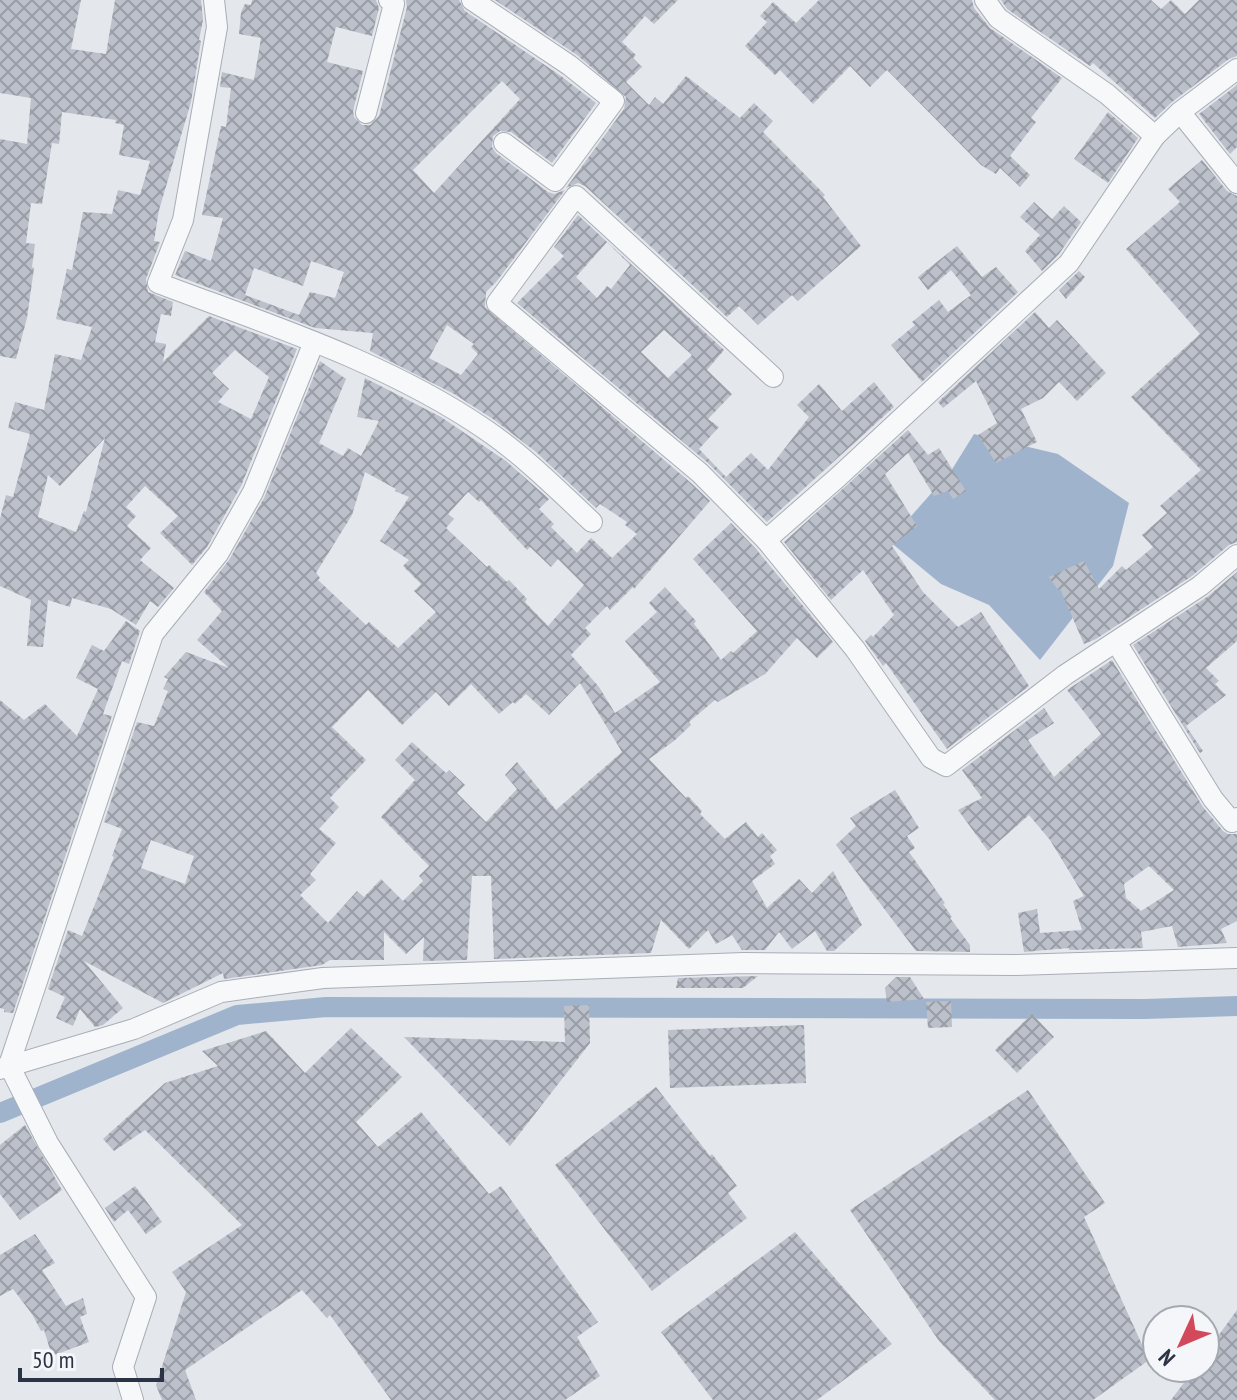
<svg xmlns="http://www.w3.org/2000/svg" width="1237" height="1400" font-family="'PT Sans Narrow',sans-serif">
<defs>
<pattern id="building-cross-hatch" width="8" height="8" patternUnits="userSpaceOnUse" patternTransform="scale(2)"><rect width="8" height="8" fill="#bbc0ca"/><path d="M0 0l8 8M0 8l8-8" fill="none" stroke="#989da6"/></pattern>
</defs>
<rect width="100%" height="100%" fill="#e4e7ec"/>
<!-- water -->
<polygon fill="#9fb4cc" points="974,434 1058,454 1129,503 1113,566 1040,660 989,605 941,584 889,541 951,471"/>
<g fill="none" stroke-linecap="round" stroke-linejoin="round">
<!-- canal -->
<polyline stroke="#9fb4cc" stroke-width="20" points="0,1113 237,1015 326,1007 1145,1009 1237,1006"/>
</g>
<!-- building -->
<g fill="url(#building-cross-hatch)" fill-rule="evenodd">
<path d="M0 0H81L71 49 106 54 115 0H201L203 20 199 40 201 41 191 102 159 210 154 241 160 242 146 279 148 292 173 302 171 316 161 314 155 342 166 344 163 362 209 316 297 349 241 486 207 547 192 565 160 533 178 516 145 486 126 507 136 516 127 526 151 548 140 560 174 588 158 607 150 601 136 625 111 609 72 598 70 607 48 600 43 647 27 646 31 600 0 586V519L6 495 13 497 30 434 8 428 15 402 44 410 55 354 81 360 92 327 56 319 67 269 72 270 83 212 112 214 118 190 140 195 150 161 119 155 124 125 115 123 116 120 62 112 59 144 52 143 42 204 31 203 26 243 35 244 32 267 34 268 27 318 16 359 0 356V139L27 144 31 98 0 93ZM235 350 269 377 251 419 218 402 229 389 212 373ZM105 438 86 512 84 511 76 532 38 517 48 475 60 486Z"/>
<path d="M252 0H376L379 8 372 36 336 27 327 62 363 71 353 111 354 117 362 125H370L379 116 407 7 406 0H459L465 11 561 76 596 103 552 163 511 132 500 131 493 136 492 147 496 153 548 192 554 194 565 190 497 281 486 292 485 307 691 483 710 501 634 589 633 587 610 610 607 606 585 628 591 634 571 655 599 687 615 713 660 682 625 641 657 612 649 603 665 587 696 621 694 624 721 660 731 651 733 653 757 631 693 559 731 523 756 549 833 642 817 658 797 638 765 674 718 702 715 700 689 722 691 725 674 741 649 759 686 798 688 796 702 811 700 814 725 839 746 822 758 837 762 833 777 850 770 856 775 864 752 881 767 908 799 879 812 893 833 871 862 925 834 951H827L815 931 792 949 779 932 765 950H742L732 935 716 944 708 930 689 949 661 920 651 953 494 959 491 876H472L467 960 423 961 424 937 406 954 384 932V960H330L322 965 224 979 223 973 163 1003 84 961 123 1008 103 1025 95 1027 80 1009 73 1026 56 1018 65 997 48 989 68 930 82 936 114 857 112 856 122 829 104 822 137 722 154 726 168 691 163 689 168 679 164 677 186 652 229 668 197 640 222 611 204 592 229 560 264 498 320 361 346 379 319 443 343 456 348 448 361 456 379 421 357 417 365 378 441 417 506 461 549 499 539 509 554 524 551 527 577 553 591 538 612 558 637 534 625 525 627 522 600 504 596 508 536 452 493 419 454 394 370 351 373 333 315 328 175 275 185 251 211 261 223 218 202 215 221 126 226 127 231 88 220 87 222 72 254 80 261 38 239 34 241 12 245 4 251 5ZM502 81 520 99 434 193 413 170ZM311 261 344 272 335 298 310 292 299 315 245 295 254 268 303 286ZM447 325 474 344 471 347 478 354 461 375 429 358ZM365 472 396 489 395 491 409 497 380 541 409 560 403 566 421 584 414 591 436 612 398 648 369 622 366 625 318 580 320 578 316 573 352 515ZM468 492 479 502 481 500 527 550 530 547 551 567 558 559 584 585 548 626 525 602 527 599 509 580 507 582 489 565 487 567 446 528 454 519 448 514ZM580 683 622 752 556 810 517 762 505 775 517 789 486 822 457 793 465 785 449 770 446 773 412 742 395 760 415 780 381 817 429 866 419 876 423 881 403 901 381 879 364 897 357 891 328 923 300 895 316 880 310 874 336 843 319 829 339 807 330 798 366 760 332 727 368 690 402 725 436 692 449 706 471 684 499 714 513 702 515 704 526 694 549 715ZM151 840 194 856 185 884 141 868Z"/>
<polygon points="495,0 678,0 654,24 645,16 622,42 636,55 633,58 642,67 626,82 649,105 655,97 663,104 686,76 740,118 754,103 773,121 763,132 825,195 823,197 861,246 798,301 792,295 758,325 739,306 727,317 585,186 578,183 566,188 624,109 626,97 577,55"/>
<polygon points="819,0 972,0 974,8 990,28 1062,78 1031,118 1036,122 1010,156 1030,175 1020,187 1000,168 996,174 981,165 887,70 870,87 850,66 813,104 780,70 775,75 745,46 767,22 760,16 773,2 796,23"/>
<polygon points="1001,0 1151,0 1161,9 1171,0 1185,14 1199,0 1237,0 1237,56 1229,59 1172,102 1155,118 1093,63 1090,66 1007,9"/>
<polygon points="1237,85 1237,147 1230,154 1199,114"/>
<polygon points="1108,112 1138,138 1108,183 1074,159"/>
<polygon points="1202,160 1227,191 1237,196 1237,542 1229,545 1192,576 1096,639 1084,644 1060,589 1058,590 1049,577 1084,561 1099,589 1122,566 1126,570 1153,547 1142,535 1167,513 1160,506 1201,470 1131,397 1200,334 1126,249 1180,202 1168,189"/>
<polygon points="1034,202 1052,219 1064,206 1081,222 1059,254 1042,271 1025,251 1040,235 1020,217"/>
<path d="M578 215 724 350 707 370 732 394 708 419 719 427 699 449 726 477 751 453 768 470 809 417 797 405 819 384 842 411 874 382 894 407 767 522 708 463 517 303 564 256 554 247ZM607 242 630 265 611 289 607 286 597 298 576 277ZM664 330 692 355 668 378 641 352Z"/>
<polygon points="957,246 982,277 996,267 1018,292 922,382 891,345 915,325 912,322 939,300 948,312 971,295 951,270 928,290 918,277"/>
<polygon points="1079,271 1085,277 1066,299 1059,290"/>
<polygon points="1035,312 1049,328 1057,320 1106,373 1077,401 1059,382 1043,398 1021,409 1037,442 996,463 978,435 997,423 976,381 943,408 938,402"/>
<polygon points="908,430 928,455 939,448 966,491 953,499 948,491 934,496 908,453 885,474 917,526 892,546 923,592 958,627 981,612 1029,686 947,749 886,663 883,666 865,641 871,635 873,637 894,615 863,570 831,600 784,542"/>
<polygon points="1237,572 1237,641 1206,668 1219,681 1215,684 1226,695 1186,726 1203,751 1200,753 1133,645 1207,597"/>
<polygon points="126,621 140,631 129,664 122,661 103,714 112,716 13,1013 4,1012 4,1009 0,1008 0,700 24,720 45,704 77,736 98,689 76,678 92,645 104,651"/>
<path d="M1112 660 1203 807 1223 831 1228 834H1237V921L1221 929 1227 943 1178 947 1172 926 1141 932 1143 948 1069 950V948L1024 952 1018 913 1037 909 1040 933 1082 930 1073 901 1084 896 1050 840 1029 815 988 851 958 810 982 798 962 770 1044 708 1054 723 1028 740 1054 777 1101 734 1067 690ZM1149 866 1174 890 1141 911 1126 898 1124 884Z"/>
<polygon points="895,790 919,828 907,836 915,848 909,852 945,903 943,904 952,917 950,918 970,945 970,952 916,951 836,845 856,826 850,818"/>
<polygon points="758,976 743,988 676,988 678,978"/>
<polygon points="896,977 910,977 924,999 887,1002 885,988"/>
<polygon points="951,1001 952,1027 928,1028 926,1002"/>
<polygon points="589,1005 590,1043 510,1146 404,1037 565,1042 564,1006"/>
<polygon points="1032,1014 1054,1037 1017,1073 995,1050"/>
<polygon points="804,1025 806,1083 670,1088 668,1030"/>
<polygon points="351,1028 402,1077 356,1122 378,1147 421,1112 489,1194 501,1186 598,1322 577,1337 600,1376 565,1400 391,1400 330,1315 327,1318 302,1290 185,1370 196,1400 162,1400 156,1385 186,1292 172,1272 242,1225 145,1130 114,1151 103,1139 165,1083 218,1066 202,1051 266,1031 305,1073"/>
<polygon points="656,1087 710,1156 712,1154 737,1186 728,1193 747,1218 652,1291 555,1165"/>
<polygon points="1028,1090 1105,1203 1084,1217 1149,1360 1093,1400 995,1400 939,1341 850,1210"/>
<polygon points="25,1125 62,1190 20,1220 0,1194 0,1145"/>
<polygon points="135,1186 162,1222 146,1234 128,1210 114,1222 105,1208"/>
<polygon points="795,1232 892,1344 817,1400 713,1400 661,1332"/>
<polygon points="35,1234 55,1263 42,1270 66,1306 83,1298 87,1314 80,1317 89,1342 52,1356 44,1330 41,1331 32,1314 13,1289 0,1296 0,1255"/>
<polygon points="1237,1310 1237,1400 1171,1400 1195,1368 1205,1368 1205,1354"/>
</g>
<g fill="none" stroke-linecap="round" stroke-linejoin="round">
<!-- minor casing -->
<g stroke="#a9aeb7" stroke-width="22">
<g id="minor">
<path d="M214 0 217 27 183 220 158 283C269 325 387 362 486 430 524 456 559 491 592 522"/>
<polyline points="472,0 569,65 614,101 555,181 504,143"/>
<polyline points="985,0 998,18 1107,94 1155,136 1180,112 1237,69"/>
<polyline points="1180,112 1237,183"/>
<polyline points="366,113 394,4 389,0"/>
<polyline points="773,377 576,196 497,303 700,473 766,540 837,478 1069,263 1155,136"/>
<polyline points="766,540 855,649 931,758 946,766 1065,675 1200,586 1237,555"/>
<polyline points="1116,642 1213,799 1232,822 1237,818"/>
<polyline points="0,1069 134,1029 221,992 323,978 744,963 1016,965 1237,958"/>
<polyline points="133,1400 123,1367 146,1297 48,1143 9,1065 153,634 218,554 253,492 314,342"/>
</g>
</g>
<!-- minor -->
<use href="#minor" stroke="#f7f8fa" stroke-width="20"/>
</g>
<!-- north arrow -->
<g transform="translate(1181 1344) rotate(226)"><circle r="38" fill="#f4f6f9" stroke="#a4a8b1" stroke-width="2"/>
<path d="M0-6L14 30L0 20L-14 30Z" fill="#d1495b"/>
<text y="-12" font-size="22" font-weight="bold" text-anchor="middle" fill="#2b3445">N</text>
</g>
<!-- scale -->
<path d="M20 1368v12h142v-12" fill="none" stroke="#2b3445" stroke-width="4"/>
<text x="32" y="1368" font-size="24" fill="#2b3445" stroke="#f4f6f9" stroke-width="6" paint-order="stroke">50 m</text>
</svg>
